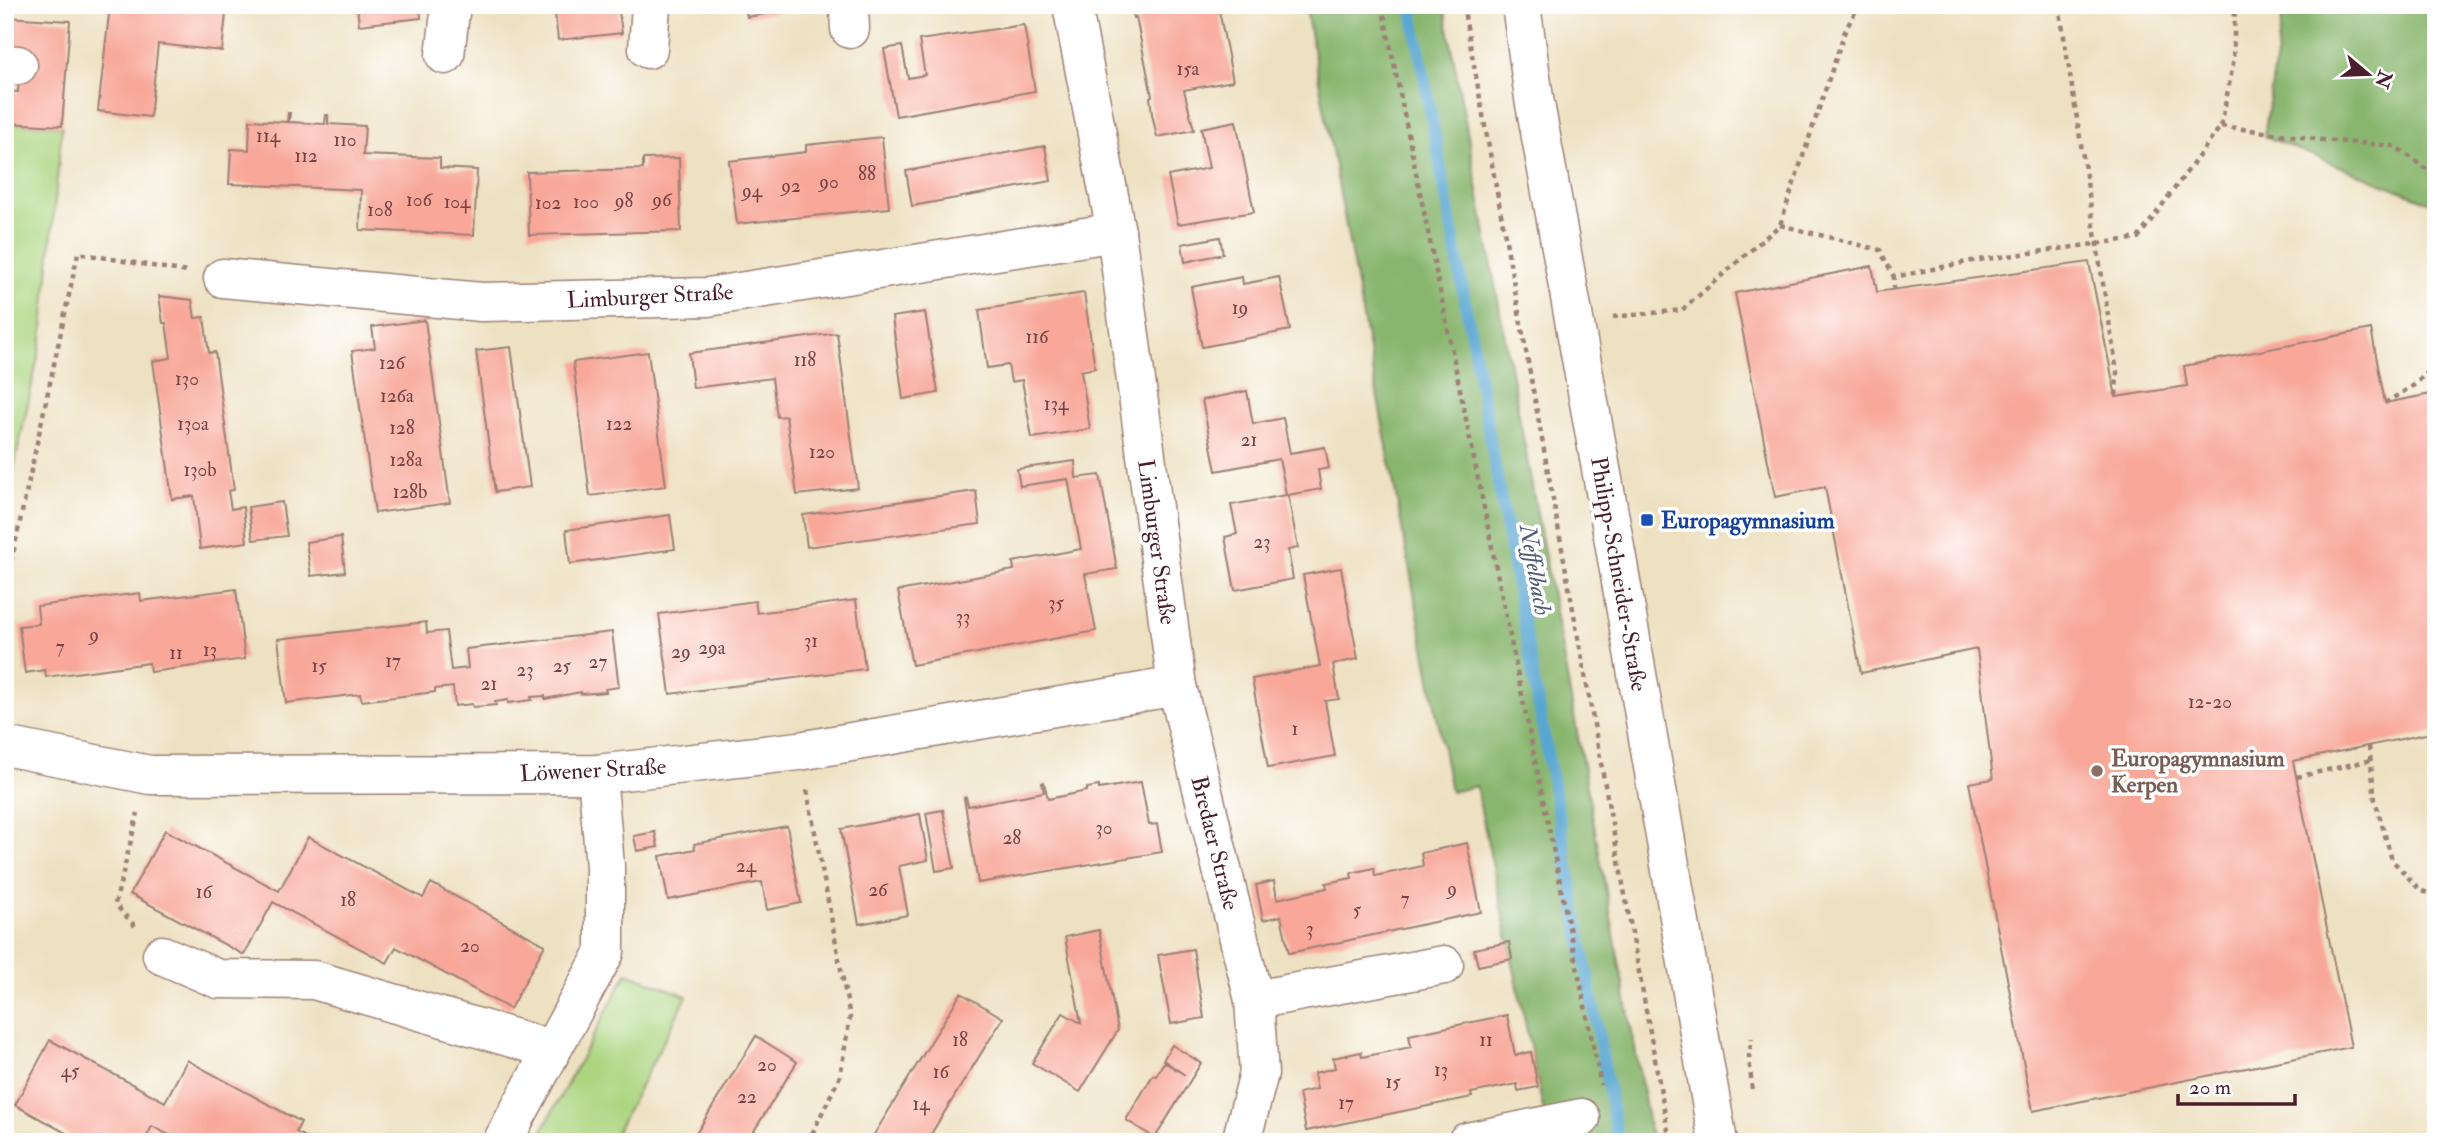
<svg xmlns="http://www.w3.org/2000/svg" width="2441" height="1147" font-family="'IM FELL Double Pica',serif">
<rect width="100%" height="100%" fill="#fff"/>
<filter id="ink" filterUnits="userSpaceOnUse"><feTurbulence type="fractalNoise" baseFrequency=".0143" numOctaves="2"/><feDisplacementMap in="SourceGraphic" scale="14" xChannelSelector="R" yChannelSelector="G"/><feConvolveMatrix kernelMatrix="1 2 1 2 8 2 1 2 1" color-interpolation-filters="sRGB"/></filter>
<filter id="wash" filterUnits="userSpaceOnUse"><feTurbulence type="fractalNoise" baseFrequency=".00686" numOctaves="4" result="noise"/><feDisplacementMap in="SourceGraphic" scale="28" xChannelSelector="R" yChannelSelector="G"/><feGaussianBlur stdDeviation="1.57" result="paint"/><feColorMatrix in="noise" values="0 0 0 0 0 0 0 0 0 0 0 0 0 0 0 0 0 1.4 0 .05"/><feComposite in="paint" operator="in"/></filter>
<g filter="url(#wash)">
<rect width="100%" height="100%" fill="#eee1c2"/>
<!-- green -->
<g fill="#acd580" stroke="#7b7a56" stroke-width="2">
<polygon points="5,123 62,126 42,338 5,510"/>
<polygon points="627,973 687,996 611,1142 536,1142"/>
</g>
<!-- forest -->
<g fill="#89b66e" stroke="#6a6a4c" stroke-width="2">
<polygon points="1305,5 1444,5 1652,1142 1550,1142 1476,786 1451,792"/>
<polygon points="2284,5 2436,5 2436,205 2264,136"/>
</g>
<g fill="none" stroke-linecap="round" stroke-linejoin="round">
<!-- stream -->
<polyline stroke="#59a6d2" stroke-width="12" points="1411,5 1618,1142"/>
</g>
<g id="blocks">
<!-- building -->
<g fill="#f8a799">
<polygon points="110,5 227,5 222,51 158,44 150,117 98,111"/>
<polygon points="357,5 420,5 421,18 359,25"/>
<polygon points="554,5 618,5 622,33 558,40"/>
<polygon points="745,5 804,5 805,7 747,17"/>
<polygon points="1132,5 1167,5 1168,11 1198,5 1218,5 1233,81 1184,90 1194,130 1157,137 1152,114 1150,97 1152,96 1136,17 1134,18"/>
<polygon points="5,17 70,21 62,126 5,123 5,91 18,92 21,53 5,52"/>
<polygon points="1024,25 1035,91 896,116 884,49 902,46 908,78 925,75 919,40"/>
<polygon points="288,113 290,113 289,122 325,124 326,115 328,115 328,124 365,126 363,155 440,158 440,168 477,170 474,235 360,230 361,190 229,184 231,149 249,150 250,120 287,122"/>
<polygon points="1236,121 1254,212 1178,224 1168,176 1209,168 1201,128"/>
<polygon points="882,137 889,208 737,224 729,161 806,152 806,145"/>
<polygon points="1045,146 1051,181 912,206 906,171"/>
<polygon points="679,158 681,231 529,235 527,172 643,169 643,159"/>
<polygon points="1220,237 1223,254 1185,262 1182,244"/>
<polygon points="2089,262 2116,397 2187,386 2184,366 2371,329 2385,403 2436,393 2436,732 2293,761 2351,1047 2033,1111 1969,783 1993,779 1977,649 1861,673 1825,487 1775,497 1735,293 1872,266 1877,292"/>
<polygon points="1242,277 1243,284 1279,277 1290,330 1202,347 1191,287"/>
<polygon points="1084,293 1095,368 1081,371 1090,429 1032,438 1022,380 1011,382 1008,365 987,368 979,310"/>
<polygon points="159,296 192,300 195,318 204,317 209,353 215,352 234,490 228,491 231,509 243,507 247,542 200,549 194,496 172,499 153,361 171,358 166,323 163,323"/>
<polygon points="925,312 938,393 903,399 892,317"/>
<polygon points="425,320 450,503 375,513 352,351 375,348 372,327"/>
<polygon points="837,333 858,488 797,495 786,416 777,417 772,378 693,388 689,353"/>
<polygon points="511,347 530,487 495,492 476,351"/>
<polygon points="648,352 666,486 590,496 573,362"/>
<polygon points="1247,391 1253,424 1283,418 1290,453 1325,447 1329,468 1318,470 1321,489 1288,495 1298,548 1288,550 1293,579 1235,590 1225,537 1237,534 1231,505 1286,495 1283,477 1279,459 1216,471 1202,400"/>
<polygon points="1075,461 1076,478 1100,475 1117,569 1085,574 1096,631 912,665 898,591 1014,570 1013,562 1081,549 1068,479 1020,486 1017,469"/>
<polygon points="976,491 980,524 807,547 803,515"/>
<polygon points="282,502 287,536 253,540 248,507"/>
<polygon points="670,515 675,549 570,564 566,530"/>
<polygon points="341,537 345,572 311,576 306,542"/>
<polygon points="1341,568 1358,659 1333,664 1339,699 1325,701 1335,756 1268,768 1252,679 1320,666 1303,575"/>
<polygon points="236,589 245,659 150,672 149,663 46,677 45,670 25,673 19,626 39,624 37,606 140,593 141,601"/>
<polygon points="856,600 865,669 670,694 659,614 755,601 757,613"/>
<polygon points="426,622 427,633 446,631 451,670 468,668 466,649 612,632 619,687 605,689 606,692 581,694 581,692 545,699 545,696 531,697 532,700 508,703 508,700 495,702 496,705 473,707 472,704 455,706 453,687 435,689 435,692 362,701 360,694 286,703 278,639"/>
<polygon points="1044,782 1048,799 1087,791 1087,788 1099,786 1099,789 1141,782 1149,825 1157,824 1162,852 978,883 964,798 966,797 968,806 1044,792 1042,783"/>
<polygon points="943,810 954,868 936,871 926,813"/>
<polygon points="920,814 928,860 899,866 908,915 859,924 841,829"/>
<polygon points="787,826 801,903 767,910 762,882 668,900 660,856 695,849 694,844"/>
<polygon points="165,830 279,891 308,837 423,898 431,883 545,945 510,1009 396,947 387,963 273,902 244,955 130,894"/>
<polygon points="655,832 658,847 637,851 634,836"/>
<polygon points="1467,843 1481,912 1289,953 1281,916 1263,920 1256,885 1274,881 1277,899 1327,888 1326,883 1352,878 1351,873 1374,868 1375,876 1423,866 1421,853"/>
<polygon points="1099,930 1118,1030 1080,1092 1032,1063 1063,1013 1081,1023 1065,937"/>
<polygon points="1509,942 1512,959 1478,966 1474,949"/>
<polygon points="1193,949 1204,1018 1171,1024 1158,955"/>
<polygon points="961,993 1003,1018 926,1142 871,1142 870,1141"/>
<polygon points="1507,1015 1515,1055 1531,1052 1538,1087 1518,1091 1517,1084 1471,1093 1472,1097 1306,1131 1299,1093 1317,1089 1314,1073 1335,1068 1333,1058 1361,1052 1362,1057 1411,1047 1409,1035"/>
<polygon points="756,1036 797,1062 747,1142 691,1142"/>
<polygon points="50,1040 165,1102 187,1060 301,1122 296,1132 314,1142 182,1142 152,1126 144,1142 82,1142 15,1105"/>
<polygon points="1172,1045 1201,1063 1155,1138 1161,1142 1145,1142 1150,1135 1126,1120 1153,1075 1156,1076 1164,1062 1185,1075 1163,1060"/>
</g>
</g>
</g>
<g filter="url(#ink)">
<use href="#blocks" fill-opacity="0" stroke="#9c8076" stroke-width="2"/>
<g fill="none" stroke-linecap="round" stroke-linejoin="round">
<!-- minor casing -->
<g stroke="#9c8076" stroke-width="41">
<g id="minor">
<polyline points="849,5 850,29"/>
<polyline points="1072,5 1116,232 1177,686 1254,1000 1259,1073 1241,1142"/>
<polyline points="1521,5 1534,98 1611,524 1718,1142"/>
<polyline points="648,49 651,5"/>
<polyline points="445,55 451,5"/>
<polyline points="5,64 18,65"/>
<polyline points="223,278 481,302 708,297 1116,232"/>
<polyline points="5,746 150,775 597,774 799,751 1177,686"/>
<polyline points="162,955 218,979 314,980 550,1049"/>
<polyline points="1254,1000 1444,965"/>
<polyline points="502,1142 605,952 605,866 597,774"/>
<polyline points="1467,1142 1581,1118"/>
</g>
</g>
<!-- path -->
<g stroke="#9c8076" stroke-width="4.5" stroke-dasharray="5 5" stroke-linecap="butt">
<polyline points="1382,5 1601,1085"/>
<polyline points="1463,5 1670,1142"/>
<polyline points="2059,5 2117,372 2116,397"/>
<polyline points="2221,126 2323,140 2395,146 2436,176"/>
<polyline points="1780,225 1880,250 1894,277"/>
<polyline points="1894,290 1894,277 1972,261 2138,238 2221,126 2233,64 2235,5"/>
<polyline points="1613,317 1682,310 1780,225 1845,31 1859,5"/>
<polyline points="2385,403 2416,384 2436,362"/>
<polyline points="5,591 78,253 187,272"/>
<polyline points="2369,746 2375,800 2392,860 2420,890 2436,896"/>
<polyline points="2297,777 2371,760"/>
<polyline points="807,790 850,1017 840,1076 808,1142"/>
<polyline points="135,926 115,904 138,813"/>
<polyline points="1752,1089 1749,1056 1752,1038"/>
<polyline points="2419,1142 2436,1138"/>
</g>
<!-- minor -->
<use href="#minor" stroke="#fff" stroke-width="38"/>
</g>
</g>
<!-- markers -->
<rect fill="#1a4fb4" stroke="#fff" stroke-width="2.5" x="1640" y="513" width="14" height="14" rx="3.5"/>
<circle fill="#8d6e63" stroke="#fff" stroke-width="2.5" cx="2097" cy="771" r="7"/>
<g text-anchor="middle" dominant-baseline="central" stroke-width="7" stroke-linejoin="round" paint-order="stroke">
<!-- number labels -->
<g font-size="19" fill="#764146">
<text x="1188" y="69">15a</text>
<text x="268" y="136">114</text>
<text x="345" y="140">110</text>
<text x="306" y="156">112</text>
<text x="867" y="174">88</text>
<text x="829" y="182">90</text>
<text x="791" y="186">92</text>
<text x="752" y="191">94</text>
<text x="419" y="200">106</text>
<text x="662" y="200">96</text>
<text x="624" y="201">98</text>
<text x="457" y="202">104</text>
<text x="586" y="202">100</text>
<text x="548" y="203">102</text>
<text x="380" y="210">108</text>
<text x="1240" y="308">19</text>
<text x="1037" y="337">116</text>
<text x="805" y="360">118</text>
<text x="392" y="363">126</text>
<text x="187" y="379">130</text>
<text x="397" y="396">126a</text>
<text x="1056" y="404">134</text>
<text x="193" y="424">130a</text>
<text x="619" y="424">122</text>
<text x="402" y="428">128</text>
<text x="1249" y="440">21</text>
<text x="822" y="452">120</text>
<text x="406" y="460">128a</text>
<text x="200" y="470">130b</text>
<text x="410" y="492">128b</text>
<text x="1262" y="542">23</text>
<text x="1056" y="603">35</text>
<text x="963" y="617">33</text>
<text x="94" y="635">9</text>
<text x="811" y="641">31</text>
<text x="60" y="647">7</text>
<text x="712" y="648">29a</text>
<text x="210" y="650">13</text>
<text x="681" y="652">29</text>
<text x="176" y="653">11</text>
<text x="393" y="661">17</text>
<text x="598" y="662">27</text>
<text x="319" y="666">15</text>
<text x="562" y="666">25</text>
<text x="525" y="670">23</text>
<text x="489" y="684">21</text>
<text x="2210" y="702">12-20</text>
<text x="1295" y="729">1</text>
<text x="1104" y="828">30</text>
<text x="1012" y="838">28</text>
<text x="746" y="866">24</text>
<text x="1452" y="889">9</text>
<text x="878" y="890">26</text>
<text x="204" y="892">16</text>
<text x="1405" y="899">7</text>
<text x="348" y="900">18</text>
<text x="1357" y="910">5</text>
<text x="1310" y="929">3</text>
<text x="470" y="946">20</text>
<text x="960" y="1040">18</text>
<text x="1486" y="1040">11</text>
<text x="767" y="1065">20</text>
<text x="1441" y="1070">13</text>
<text x="70" y="1071">45</text>
<text x="941" y="1072">16</text>
<text x="1393" y="1082">15</text>
<text x="747" y="1097">22</text>
<text x="1346" y="1103">17</text>
<text x="921" y="1104">14</text>
</g>
<!-- street labels -->
<g font-size="23" fill="#4a1f2b" stroke="#fff">
<text transform="translate(650 296) rotate(-3)">Limburger Straße</text>
<text transform="translate(1157 542) rotate(82)">Limburger Straße</text>
<text transform="translate(1619 574) rotate(80)">Philipp-Schneider-Straße</text>
<text transform="translate(593 770) rotate(-3)">Löwener Straße</text>
<text transform="translate(1215 843) rotate(76)">Bredaer Straße</text>
</g>
<!-- transit labels -->
<g font-size="23" font-weight="bold" fill="#164399" stroke="#fff" text-anchor="start">
<text x="1661" y="520">Europagymnasium</text>
</g>
<!-- education labels -->
<g font-size="23" font-weight="bold" fill="#785e54" stroke="#fff" text-anchor="start">
<text x="2111" y="758">Europagymnasium<tspan x="2111" dy="26">Kerpen</tspan></text>
</g>
<!-- water labels -->
<g font-size="24" font-style="italic" fill="#515c76" stroke="#fff">
<text transform="translate(1535 570) rotate(80)">Neffelbach</text>
</g>
</g>
<!-- margin -->
<rect width="2441" height="1147" fill="none" stroke="#fff" stroke-width="28"/>
<!-- north arrow -->
<g transform="translate(2368 74) rotate(109)" stroke="#ffffff" stroke-width="5" paint-order="stroke">
<path d="M0-5L12 26L0 18L-12 26Z" fill="#4a1f2b"/>
<text y="-10" font-size="19" font-weight="bold" text-anchor="middle" fill="#4a1f2b">N</text>
</g>
<!-- scale -->
<path d="M2178 1094v10h117v-10" fill="none" stroke="#4a1f2b" stroke-width="3.5"/>
<text x="2189" y="1094" font-size="21" fill="#4a1f2b" stroke="#ffffff" stroke-width="5" paint-order="stroke">20 m</text>
</svg>
